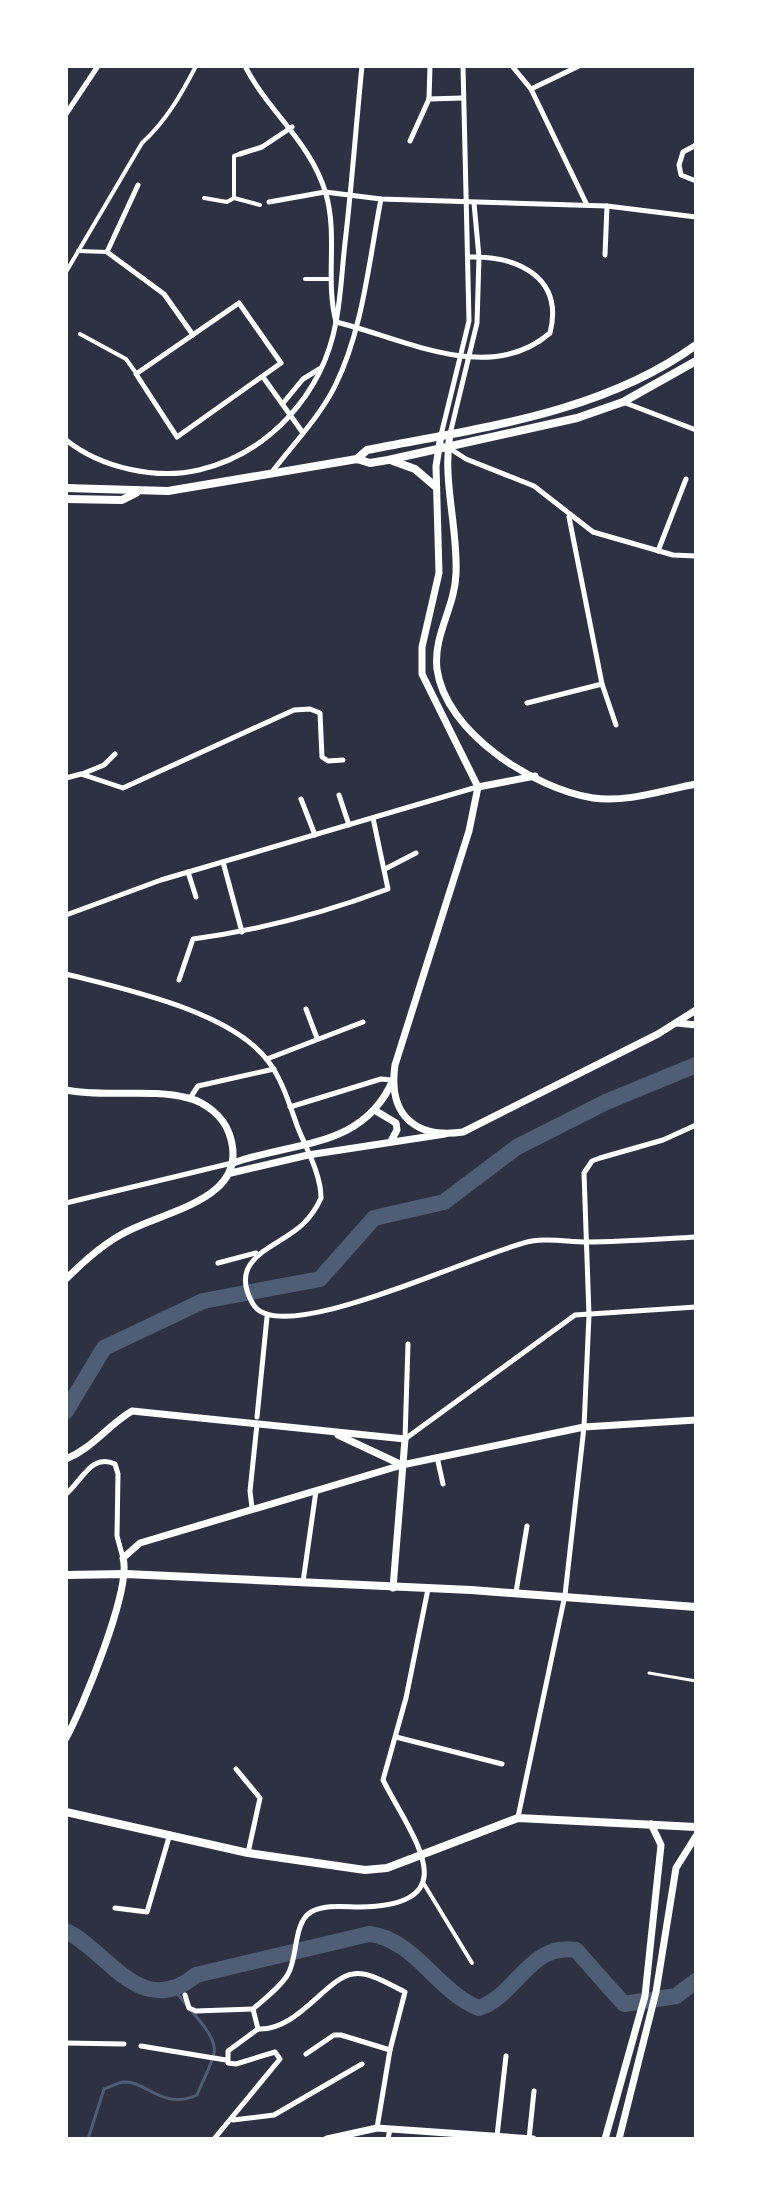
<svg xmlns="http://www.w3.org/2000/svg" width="762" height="2205" font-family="Montserrat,sans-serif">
<rect width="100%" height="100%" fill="#2d3142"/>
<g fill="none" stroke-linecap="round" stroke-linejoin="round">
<!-- stream -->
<path stroke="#4f5d75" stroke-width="3" d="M88 2139 104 2089C110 2087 117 2083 123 2082 146 2080 162 2111 197 2095 202 2082 211 2067 214 2053 218 2033 184 2007 174 1988"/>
<!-- river -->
<g stroke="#4f5d75" stroke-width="16">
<polyline points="66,1411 104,1348 203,1301 320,1279 374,1218 444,1202 517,1147 606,1102 696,1065"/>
<path d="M66 1931C108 1951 141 2021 196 1975L369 1934C415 1939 437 1992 479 2008 516 1996 530 1942 576 1950L624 2004 676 1996 696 1981"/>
</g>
<!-- service -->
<polyline stroke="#fff" stroke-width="3" points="649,1673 696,1681"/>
<!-- pedestrian -->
<g stroke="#fff" stroke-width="4">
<polyline points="204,198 227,202 234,198 260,205"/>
<polyline points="234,198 234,156 240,154"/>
<polyline points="78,251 107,252"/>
<path d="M66 272 142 143C166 121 181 95 196 66"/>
<polyline points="305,279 330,279"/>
<polyline points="80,334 126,359 136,373"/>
<polyline points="424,1884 472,1963"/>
</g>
<!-- minor -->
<g stroke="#fff" stroke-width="5">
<path d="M245 66C269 113 311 142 326 194 338 237 325 279 336 322 403 338 489 386 550 333 564 278 519 256 470 257"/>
<polyline points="512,66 531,89 587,205"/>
<polyline points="531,89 579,66"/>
<polyline points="429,99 462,98"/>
<polyline points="66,114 98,66"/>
<polyline points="410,141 429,99 430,66"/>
<polyline points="696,145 683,152 679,165 681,175 696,181"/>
<polyline points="240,154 262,147 292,127"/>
<polyline points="138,185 107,252 164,294 193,335"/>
<polyline points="269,202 325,192 381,199 607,206 696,217"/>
<polyline points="605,255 607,206"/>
<polygon points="239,303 281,363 177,437 136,374"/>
<polyline points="263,377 303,433"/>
<polyline points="284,402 303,379 321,368"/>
<polyline points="623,402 696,430"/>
<polyline points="450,434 477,323 479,257 474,203"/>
<polyline points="441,435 469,321 463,66"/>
<path d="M66 440C101 468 156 480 199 470 270 453 323 393 336 322 341 296 342 269 345 243 352 184 356 125 362 66"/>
<polyline points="449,448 466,459 534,486 593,532 673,555 696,556"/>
<path d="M272 472C293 444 319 418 335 386 363 330 369 260 381 199"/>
<polyline points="569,517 602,684 616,725"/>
<polyline points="658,551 686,479"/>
<polyline points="527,703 602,684"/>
<polyline points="82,774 104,765 115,754"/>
<polyline points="66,778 81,774 123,788 294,710 310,709 320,713 322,757 328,761 343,760"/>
<polyline points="339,795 349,825"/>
<polyline points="301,799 315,835"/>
<polyline points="223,862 242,932"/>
<polyline points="385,869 416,853"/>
<polyline points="188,872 196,897"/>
<polyline points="66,915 161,880 477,787"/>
<path d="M66 974C124 989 231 1011 268 1061 282 1079 290 1106 298 1128 307 1150 321 1175 321 1198 317 1207 311 1216 304 1223 281 1247 225 1256 253 1304 280 1351 484 1249 532 1241 550 1238 569 1242 587 1242 623 1242 660 1239 696 1237"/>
<path d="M179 980 193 939C261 930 324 913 388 889L373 818"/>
<polyline points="306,1009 317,1038"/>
<polyline points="267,1059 363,1022"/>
<polyline points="190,1098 198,1086 274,1069"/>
<polyline points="290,1107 381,1079 392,1080"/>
<polyline points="66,1203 232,1163"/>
<polyline points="218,1263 256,1253"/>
<polyline points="257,1417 267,1317"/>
<polyline points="405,1439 575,1315 696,1307"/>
<polyline points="405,1439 408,1344"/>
<polyline points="437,1457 443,1484"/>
<path d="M66 1494C82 1481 91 1453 115 1464L118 1474 117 1536 123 1558"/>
<polyline points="252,1508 250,1491 257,1424"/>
<polyline points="303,1582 316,1491"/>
<polyline points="516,1592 527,1526"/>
<polyline points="396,1737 502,1764"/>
<polyline points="236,1769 260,1798 248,1853"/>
<polyline points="518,1817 565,1595 584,1427 589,1315 584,1173 592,1161 600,1158 663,1140 696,1125"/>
<polyline points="115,1908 147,1912 170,1834"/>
<polyline points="185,1995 189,2008 196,2011 253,2009"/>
<path d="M253 2009C264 1999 281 1987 288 1974 298 1957 293 1923 311 1912 325 1904 345 1907 360 1907 469 1905 413 1839 383 1780L406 1698 428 1589"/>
<polyline points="253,2009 258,2029"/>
<path d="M258 2029C298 2031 327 1977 353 1974 369 1971 390 1985 405 1992L390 2050 377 2128"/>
<polyline points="66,2043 124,2044"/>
<polyline points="141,2046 226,2060"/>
<polyline points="306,2054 334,2035 341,2035 390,2050"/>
<polyline points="233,2120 274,2115 362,2064"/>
<polyline points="497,2136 506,2056"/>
<polyline points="214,2139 280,2059 275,2052 236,2064 228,2063 228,2051 258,2029"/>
<polyline points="388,2139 390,2129"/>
<polyline points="529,2139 534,2091"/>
</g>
<!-- tertiary -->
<g stroke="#fff" stroke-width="7">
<polyline points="677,1023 696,1025"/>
<path d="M66 1090C106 1098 149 1088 188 1098 205 1102 223 1116 229 1133 253 1200 165 1210 124 1233 103 1244 83 1262 66 1279"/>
<polyline points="376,1111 396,1123 397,1130 391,1141"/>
<path d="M233 1163C295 1141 363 1149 393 1080"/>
<polyline points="231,1173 308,1155 445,1134"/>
<polyline points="338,1435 402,1465"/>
<path d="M66 1459C93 1448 108 1425 132 1411L405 1439 393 1588"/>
<path d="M66 1738C83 1707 132 1588 123 1558L140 1543 402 1465 584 1427 696 1420"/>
<polyline points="327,2139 377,2128 533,2139"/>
<polyline points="605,2139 645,1996 661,1845 651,1824"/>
<polyline points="619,2139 656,1992 676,1868 696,1836"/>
</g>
<!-- secondary -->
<g stroke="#fff" stroke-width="7">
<path d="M450 434C442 481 458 526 456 574 455 607 433 635 437 669 445 732 534 789 593 798 626 803 664 790 696 784"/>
<path d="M441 435 436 466 439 573 422 647V674L478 787 469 831 395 1065C388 1114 414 1139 463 1132L658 1034 696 1010"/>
<polyline points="478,787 535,776"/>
</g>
<!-- primary -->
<g stroke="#fff" stroke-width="8">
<path d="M357 459 367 450C478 428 601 414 696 345"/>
<polyline points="393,461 415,469 436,487"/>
<polyline points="66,488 168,491 357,459 370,463 388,460 577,418 623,402 696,361"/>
<polyline points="66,499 122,500 136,493"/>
<polyline points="66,1575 126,1574 471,1590 696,1607"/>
<polyline points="66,1812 248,1853 365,1870 387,1868 518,1818 696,1827"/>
</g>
</g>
<!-- border -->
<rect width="762" height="2205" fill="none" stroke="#ffffff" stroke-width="136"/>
</svg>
